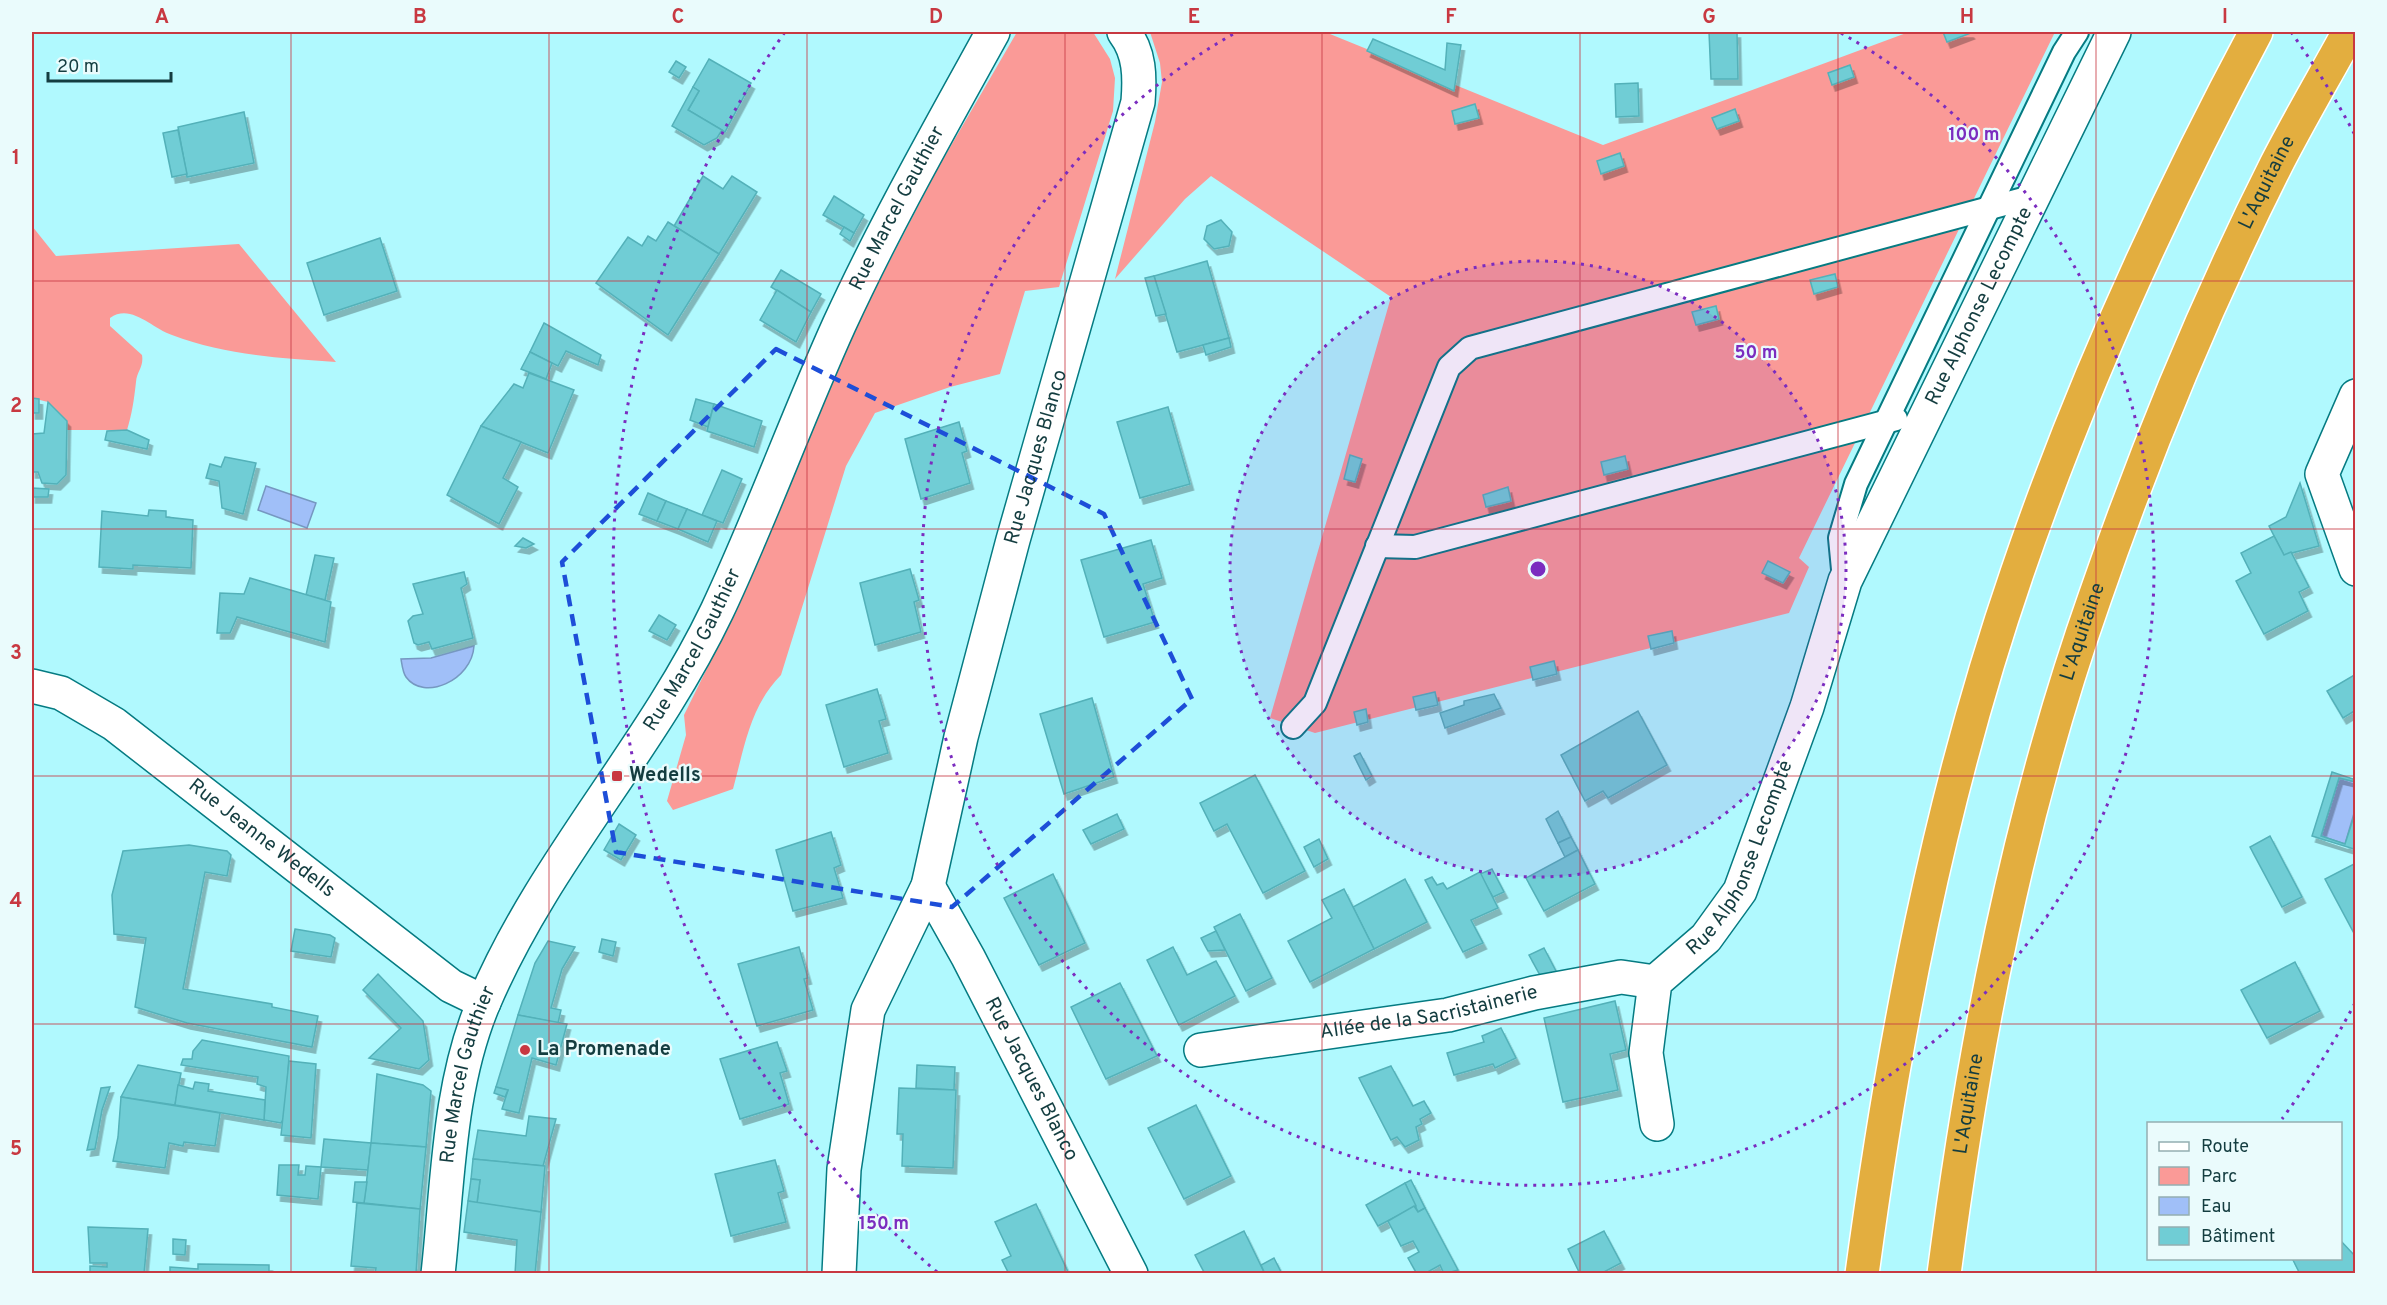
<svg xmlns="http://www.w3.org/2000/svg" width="2387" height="1305" font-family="Overpass,sans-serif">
<defs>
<filter id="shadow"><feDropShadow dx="3.5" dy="6" stdDeviation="0" flood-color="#0004"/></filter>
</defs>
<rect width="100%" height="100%" fill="#b0f9fe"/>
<!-- green -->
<g fill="#fa9a97">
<path d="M1017 32H1093L1110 59 1115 78 1113 111 1059 287 1025 291 1000 374 950 387 875 413 846 466 781 675C750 706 744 749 733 789L673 810 667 801 686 735 684 715 724 634 858 322 938 168Z"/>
<polygon points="1150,32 1325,32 1603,145 1909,32 2055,32 1799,558 1809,567 1789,613 1315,733 1270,718 1391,297 1211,176 1185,199 1115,279 1155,122 1162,82 1160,63"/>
<path d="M32 226 56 256 239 244 336 362C279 358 225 355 172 335 151 328 131 303 110 318V326L142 355C144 367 137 371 136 382 134 400 132 414 127 430H67V421L48 402 32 398Z"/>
</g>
<!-- water -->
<g fill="#a0bff8" stroke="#7698c1" stroke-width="1.5">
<polygon points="266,486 316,503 307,528 258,510"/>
<path d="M474 646C472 680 424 702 406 677 403 673 402 665 401 659L431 658Z"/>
<polygon points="2339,778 2355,782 2355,810 2345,844 2321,836"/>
</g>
<!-- building -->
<g fill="#70cdd5" stroke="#53b1b9" stroke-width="1.5" filter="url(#shadow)">
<polygon points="1709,32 1737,32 1738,79 1711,79"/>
<polygon points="1943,32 1970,32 1971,33 1947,42"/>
<polygon points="1373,39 1445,70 1447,43 1461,45 1454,91 1367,51"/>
<polygon points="709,59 751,83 725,132 688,110 699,91 693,87"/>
<polygon points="676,61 686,67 679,78 669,72"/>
<polygon points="1850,65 1854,77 1832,85 1828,73"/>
<polygon points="1638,83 1639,116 1616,117 1615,84"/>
<polygon points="693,87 699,91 688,110 722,130 717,138 704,145 672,126"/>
<polygon points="1475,104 1479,118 1455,124 1452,111"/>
<polygon points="1735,109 1739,121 1717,129 1712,118"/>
<polygon points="244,112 254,163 187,177 178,127"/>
<polygon points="178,130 187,174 172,177 163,133"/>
<polygon points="1620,153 1624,166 1601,174 1597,161"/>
<polygon points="703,176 723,189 732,176 757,192 719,254 674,226"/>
<polygon points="834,196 864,215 854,233 823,215"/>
<polygon points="1221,220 1232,232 1229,246 1214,249 1204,239 1207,226"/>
<polygon points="668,222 719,254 668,335 596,283 628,237 642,246 648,236 656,241"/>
<polygon points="844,227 854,233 850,241 840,234"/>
<polygon points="380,238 397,291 324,315 307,263"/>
<polygon points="1207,261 1229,338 1177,352 1154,276"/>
<polygon points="781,270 821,294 811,312 771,287"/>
<polygon points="1835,274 1838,287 1814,294 1810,280"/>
<polygon points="1154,276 1166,314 1156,316 1145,278"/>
<polygon points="777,290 811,312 796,342 760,320"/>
<polygon points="1716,306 1719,319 1696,325 1692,312"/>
<polygon points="544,323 601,355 598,365 566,351 558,366 530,352"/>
<polygon points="1229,338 1231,347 1206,355 1203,345"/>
<polygon points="530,352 552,363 546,379 521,369"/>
<polygon points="529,373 574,390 548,453 481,426 514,384 523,388"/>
<polygon points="32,398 39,399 39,413 32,413"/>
<polygon points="696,399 714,404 708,427 690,420"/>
<polygon points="48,402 67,421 66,475 57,484 42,483 38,472 32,472 32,434 44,433"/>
<polygon points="714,404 762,421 754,447 707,431"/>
<polygon points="1168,407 1190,484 1140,498 1117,422"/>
<polygon points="959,422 967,451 962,453 970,483 921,499 905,439"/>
<polygon points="481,426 521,442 503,478 518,487 499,524 447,495"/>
<polygon points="127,430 149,440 147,449 105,440 107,431"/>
<polygon points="1350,455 1362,459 1355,482 1344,479"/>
<polygon points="1625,456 1628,469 1604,475 1601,462"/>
<polygon points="225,457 256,463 243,514 222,508 219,481 206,478 210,464 221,467"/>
<polygon points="722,470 742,479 723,523 702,515"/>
<polygon points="2300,483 2319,546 2284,555 2269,526 2286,517"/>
<polygon points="1508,487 1511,501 1486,507 1483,495"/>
<polygon points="32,488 49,489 48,497 32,497"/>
<polygon points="648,493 666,501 657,521 639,514"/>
<polygon points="666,501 687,509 678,529 657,521"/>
<polygon points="687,509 717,521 708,542 678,529"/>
<polygon points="149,510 166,511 166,517 193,520 191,568 133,565 133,569 99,567 102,511 148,516"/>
<polygon points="2274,536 2284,555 2291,552 2309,587 2299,592 2308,611 2264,634 2236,581 2251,573 2241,553"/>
<polygon points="523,538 534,544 526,548 515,546"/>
<polygon points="1151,540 1162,578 1143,584 1155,622 1104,637 1081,560"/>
<polygon points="315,555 334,558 325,600 306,595"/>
<polygon points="1768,561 1790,572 1783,583 1762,573"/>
<polygon points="910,569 919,600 914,602 921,632 875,645 860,583"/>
<polygon points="464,572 467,584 461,588 473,638 432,649 429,642 418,645 414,643 408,621 413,616 423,614 413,584"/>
<polygon points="250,578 331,602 325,642 237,617 230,633 217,633 220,593 244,594"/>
<polygon points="659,615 676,625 667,640 649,631"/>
<polygon points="1672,631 1674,643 1651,649 1648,636"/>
<polygon points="1554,661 1557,674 1533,680 1530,667"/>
<polygon points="2356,674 2356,710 2343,718 2327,691"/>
<polygon points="877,689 886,719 879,721 888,753 844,767 826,705"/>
<polygon points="1435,692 1438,705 1416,710 1413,697"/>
<polygon points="1494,694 1501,708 1445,728 1440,713 1464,705 1464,701"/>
<polygon points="1092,698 1114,777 1064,794 1040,714"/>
<polygon points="1366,709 1368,722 1357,725 1354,712"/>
<polygon points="1638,711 1667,765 1608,798 1603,791 1585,801 1561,755"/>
<polygon points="1360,753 1372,776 1366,780 1354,756"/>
<polygon points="2332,772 2356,780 2356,782 2339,778 2321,836 2345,844 2356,810 2354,849 2312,836"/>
<polygon points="1255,775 1305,871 1263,893 1227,824 1214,831 1200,803"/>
<polygon points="1558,811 1571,837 1558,843 1546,819"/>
<polygon points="1117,814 1124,829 1091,844 1083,830"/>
<polygon points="619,824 636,835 621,860 604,850"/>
<polygon points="831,832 841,865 834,868 843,898 793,911 776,850"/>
<polygon points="2270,836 2302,897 2282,907 2250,847"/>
<polygon points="1571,837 1578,850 1565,857 1558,843"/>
<polygon points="1319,839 1328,859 1314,867 1304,847"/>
<polygon points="189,845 227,851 231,855 227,876 205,872 183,989 272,1004 272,1007 318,1016 312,1047 187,1023 135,1007 146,938 114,934 112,895 123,851"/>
<polygon points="1578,850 1595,884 1544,911 1526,878"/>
<polygon points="2356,863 2356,937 2325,879"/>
<polygon points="1492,869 1504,892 1493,897 1480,874"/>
<polygon points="1480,872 1498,908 1471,920 1483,943 1463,952 1425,880 1432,877 1437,885 1443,883 1447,889"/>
<polygon points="1053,874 1085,943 1039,965 1004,898"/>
<polygon points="1405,879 1427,922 1374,949 1353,907"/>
<polygon points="1344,889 1374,949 1310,982 1288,941 1332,918 1322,900"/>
<polygon points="1240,914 1272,978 1246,991 1214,927"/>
<polygon points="295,929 330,935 335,938 331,957 291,951"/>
<polygon points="1216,931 1225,950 1208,951 1201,938"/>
<polygon points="602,939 616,942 613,956 599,952"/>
<polygon points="548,941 575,947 562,969 551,1008 561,1010 558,1023 518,1015 535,963"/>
<polygon points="799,947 808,978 804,979 813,1010 757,1026 738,964"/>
<polygon points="1173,947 1187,975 1216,961 1235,996 1179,1025 1147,960"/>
<polygon points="1544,948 1557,973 1541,977 1529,955"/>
<polygon points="2295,962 2320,1011 2267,1038 2241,990"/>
<polygon points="378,974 423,1021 429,1060 419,1069 369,1058 401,1028 363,990"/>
<polygon points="1120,983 1157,1056 1106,1079 1071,1007"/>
<polygon points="1615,1001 1626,1050 1610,1054 1618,1090 1563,1102 1544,1018"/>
<polygon points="518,1015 567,1024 556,1065 532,1058 519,1113 502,1109 508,1090 496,1087"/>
<polygon points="1501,1028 1516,1058 1495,1068 1493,1064 1454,1075 1447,1053 1484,1042 1482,1036"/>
<polygon points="202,1040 289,1056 285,1117 281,1123 264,1120 266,1087 257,1084 258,1077 181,1065 183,1059 192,1059 193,1051"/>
<polygon points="777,1042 787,1071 780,1073 789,1104 740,1119 720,1059"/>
<polygon points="289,1061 316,1064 311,1138 281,1135"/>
<polygon points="138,1065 181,1073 175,1105 121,1097"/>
<polygon points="917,1065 955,1067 954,1090 916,1088"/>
<polygon points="1391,1066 1413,1106 1424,1101 1431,1113 1420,1119 1422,1124 1416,1127 1419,1140 1405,1147 1397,1137 1391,1140 1359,1078"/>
<polygon points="377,1074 423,1085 431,1091 426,1147 371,1143"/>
<polygon points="195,1082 209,1084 208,1091 265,1100 264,1120 175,1105 178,1085 193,1089"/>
<polygon points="110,1087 102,1110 95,1149 87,1150 101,1088"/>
<polygon points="496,1087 508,1090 505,1097 494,1093"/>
<polygon points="899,1088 956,1090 953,1168 902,1166 903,1134 897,1134"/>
<polygon points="121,1097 220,1113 215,1146 184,1142 183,1146 169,1143 165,1168 113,1161 118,1137"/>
<polygon points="1196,1105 1231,1176 1184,1199 1148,1128"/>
<polygon points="529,1116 556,1119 543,1166 473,1159 478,1130 526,1136"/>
<polygon points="324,1139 371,1143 368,1170 321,1167"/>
<polygon points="371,1143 426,1147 420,1209 364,1203"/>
<polygon points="473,1159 545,1166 541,1212 477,1203 480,1180 471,1179"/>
<polygon points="775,1160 784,1191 778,1193 786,1222 731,1236 715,1174"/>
<polygon points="279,1165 299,1165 298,1175 305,1175 306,1166 321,1167 318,1199 277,1195"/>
<polygon points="471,1179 480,1180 477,1203 468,1201"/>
<polygon points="1411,1180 1425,1208 1418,1212 1405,1183"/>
<polygon points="355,1182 367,1182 364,1203 353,1202"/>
<polygon points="1405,1183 1416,1206 1378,1226 1366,1205"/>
<polygon points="468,1201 541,1212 535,1274 515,1274 517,1240 464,1232"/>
<polygon points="357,1203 420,1209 416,1274 375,1274 376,1268 351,1266"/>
<polygon points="1036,1204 1069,1274 1009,1274 1002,1260 1011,1256 995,1222"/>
<polygon points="1414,1206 1418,1212 1425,1208 1458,1270 1444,1274 1440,1265 1424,1274 1417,1274 1408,1258 1419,1252 1413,1241 1401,1246 1388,1221"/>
<polygon points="88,1227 148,1229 144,1274 90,1274 90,1266 107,1267 107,1263 90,1263"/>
<polygon points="1244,1231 1265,1274 1205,1274 1195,1255"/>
<polygon points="1604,1231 1621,1263 1600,1274 1580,1274 1568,1249"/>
<polygon points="173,1239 186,1240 185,1255 173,1254"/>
<polygon points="2340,1240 2356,1257 2354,1274 2300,1274 2292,1258 2340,1258"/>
<polygon points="1274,1258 1282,1274 1265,1274 1261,1265"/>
<polygon points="198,1264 269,1265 269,1274 170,1274 170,1267 198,1269"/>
</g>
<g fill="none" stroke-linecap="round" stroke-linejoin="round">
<!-- lane casing -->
<g stroke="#057b82" stroke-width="26">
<g id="lane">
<polyline points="1377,546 1415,547 1896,419"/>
<polyline points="1844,580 1840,538 1856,484 2064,52 2077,32"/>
<polyline points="1293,727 1315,703 1449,367 1470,348 2034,196"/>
</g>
</g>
<!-- street casing -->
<g stroke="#057b82" stroke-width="36">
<g id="street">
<polyline points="2356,396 2322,474 2356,569"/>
<path id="s1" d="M32 686 61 693 114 724 451 986 484 1002"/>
<path id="s2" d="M928 886 968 957 1131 1274"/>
<path id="s3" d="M1201 1050 1448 1015 1534 993 1621 977 1655 982"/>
<path id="s4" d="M1657 1124 1646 1053 1655 982 1706 938 1740 891 1807 707 1845 581 2114 32"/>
<path id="s5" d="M438 1274C448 1184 448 1086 484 1002 544 861 651 749 717 611 761 518 796 420 839 325 885 225 940 128 993 32"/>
<path id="s6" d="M839 1274 844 1169 868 1010 928 886 961 737 1013 540 1138 102C1140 77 1140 53 1124 32"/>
</g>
</g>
<!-- highway casing -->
<g stroke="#fff" stroke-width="36">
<g id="highway">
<path d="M1862 1274C1894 1037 1939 800 2017 573 2081 386 2163 206 2256 32"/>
<path id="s7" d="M1944 1274C1974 1045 2018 815 2095 597 2146 450 2206 304 2276 165 2299 120 2325 76 2349 32"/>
</g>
</g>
<!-- lane -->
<use href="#lane" stroke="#fff" stroke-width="22"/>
<!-- street -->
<use href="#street" stroke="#fff" stroke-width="33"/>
<!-- highway -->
<use href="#highway" stroke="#e3ae3f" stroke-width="33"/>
</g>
<!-- marked area -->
<path fill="none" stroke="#1d4ed8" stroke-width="4.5" stroke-dasharray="12 8" stroke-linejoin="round" d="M776 349 1104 514 1192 699 952 907 616 852 562 562Z"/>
<!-- grid -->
<path fill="none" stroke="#c83841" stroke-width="1.5" stroke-opacity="0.55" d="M291 32V1274M549 32V1274M807 32V1274M1065 32V1274M1322 32V1274M1580 32V1274M1838 32V1274M2096 32V1274M32 281H2356M32 529H2356M32 776H2356M32 1024H2356"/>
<!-- distance rings -->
<circle cx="1538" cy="569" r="308" fill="#7b2cbf" fill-opacity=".12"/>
<g fill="none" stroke="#7b2cbf" stroke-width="3" stroke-dasharray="3 6">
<circle cx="1538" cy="569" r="308"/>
<path d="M1841 33A616 616 0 1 1 1235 33"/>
<path d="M2355 1003A925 925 0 0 1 2282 1119M937 1272A925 925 0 0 1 785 32M2291 32A925 925 0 0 1 2355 135"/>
</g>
<!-- markers -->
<g fill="#c83841" stroke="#eafbfc" stroke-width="2">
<rect x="611" y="770" width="12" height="12" rx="3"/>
<circle cx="525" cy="1050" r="6"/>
</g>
<g text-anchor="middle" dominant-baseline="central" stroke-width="4.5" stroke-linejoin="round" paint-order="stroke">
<!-- street labels -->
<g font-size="20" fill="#143d40" stroke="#eafbfc">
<text stroke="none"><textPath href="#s7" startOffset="1144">L'Aquitaine</textPath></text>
<text stroke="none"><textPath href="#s5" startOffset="1174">Rue Marcel Gauthier</textPath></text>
<text stroke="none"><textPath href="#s4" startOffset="902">Rue Alphonse Lecompte</textPath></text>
<text stroke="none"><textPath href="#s6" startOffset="846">Rue Jacques Blanco</textPath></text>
<text stroke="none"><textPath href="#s7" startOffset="658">L'Aquitaine</textPath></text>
<text stroke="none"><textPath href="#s5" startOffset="687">Rue Marcel Gauthier</textPath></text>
<text stroke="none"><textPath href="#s1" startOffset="278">Rue Jeanne Wedells</textPath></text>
<text stroke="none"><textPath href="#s4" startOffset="298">Rue Alphonse Lecompte</textPath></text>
<text stroke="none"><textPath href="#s3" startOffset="231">Allée de la Sacristainerie</textPath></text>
<text stroke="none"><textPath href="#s5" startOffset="202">Rue Marcel Gauthier</textPath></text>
<text stroke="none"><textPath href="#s2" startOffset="219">Rue Jacques Blanco</textPath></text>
<text stroke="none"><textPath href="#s7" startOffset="172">L'Aquitaine</textPath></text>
</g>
<!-- poi labels -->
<g font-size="20" font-weight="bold" fill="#143d40" stroke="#eafbfc" text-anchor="start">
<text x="629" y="776">Wedells</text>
<text x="537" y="1050">La Promenade</text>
</g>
</g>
<circle cx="1538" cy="569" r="9" fill="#7b2cbf" stroke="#eafbfc" stroke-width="3"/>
<g font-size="18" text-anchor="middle" font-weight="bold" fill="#7b2cbf" stroke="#eafbfc" stroke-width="4.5" stroke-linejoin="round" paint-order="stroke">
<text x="1974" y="140">100 m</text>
<text x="1756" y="358">50 m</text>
<text x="884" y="1229">150 m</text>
</g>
<!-- border -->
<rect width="2387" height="1305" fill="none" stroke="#eafbfc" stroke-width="66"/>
<!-- legend -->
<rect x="2147" y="1122" width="195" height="138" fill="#eafbfc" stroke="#94afb1" stroke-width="1.5"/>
<rect x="2159" y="1142" width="30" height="9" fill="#ffffff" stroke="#94afb1" stroke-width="1.5"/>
<text x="2201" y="1152" font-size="18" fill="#143d40">Route</text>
<rect x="2159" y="1167" width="30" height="18" fill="#fa9a97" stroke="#94afb1" stroke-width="1.5"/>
<text x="2201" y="1182" font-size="18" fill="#143d40">Parc</text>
<rect x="2159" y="1197" width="30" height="18" fill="#a0bff8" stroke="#94afb1" stroke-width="1.5"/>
<text x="2201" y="1212" font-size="18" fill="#143d40">Eau</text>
<rect x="2159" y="1227" width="30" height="18" fill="#70cdd5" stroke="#94afb1" stroke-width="1.5"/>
<text x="2201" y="1242" font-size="18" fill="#143d40">Bâtiment</text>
<!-- scale -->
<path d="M48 72v9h123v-9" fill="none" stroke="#143d40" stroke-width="3"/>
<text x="57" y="72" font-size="18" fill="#143d40" stroke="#eafbfc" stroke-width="4.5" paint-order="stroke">20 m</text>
<rect x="33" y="33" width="2321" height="1239" fill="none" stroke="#c83841" stroke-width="2"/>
<g font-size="20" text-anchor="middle" font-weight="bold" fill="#c83841">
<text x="162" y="23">A</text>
<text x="420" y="23">B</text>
<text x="678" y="23">C</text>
<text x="936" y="23">D</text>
<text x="1194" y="23">E</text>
<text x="1451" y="23">F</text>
<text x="1709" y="23">G</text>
<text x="1967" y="23">H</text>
<text x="2225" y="23">I</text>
<text x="16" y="164">1</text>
<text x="16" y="412">2</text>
<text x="16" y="659">3</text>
<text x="16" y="907">4</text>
<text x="16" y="1155">5</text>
</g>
</svg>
